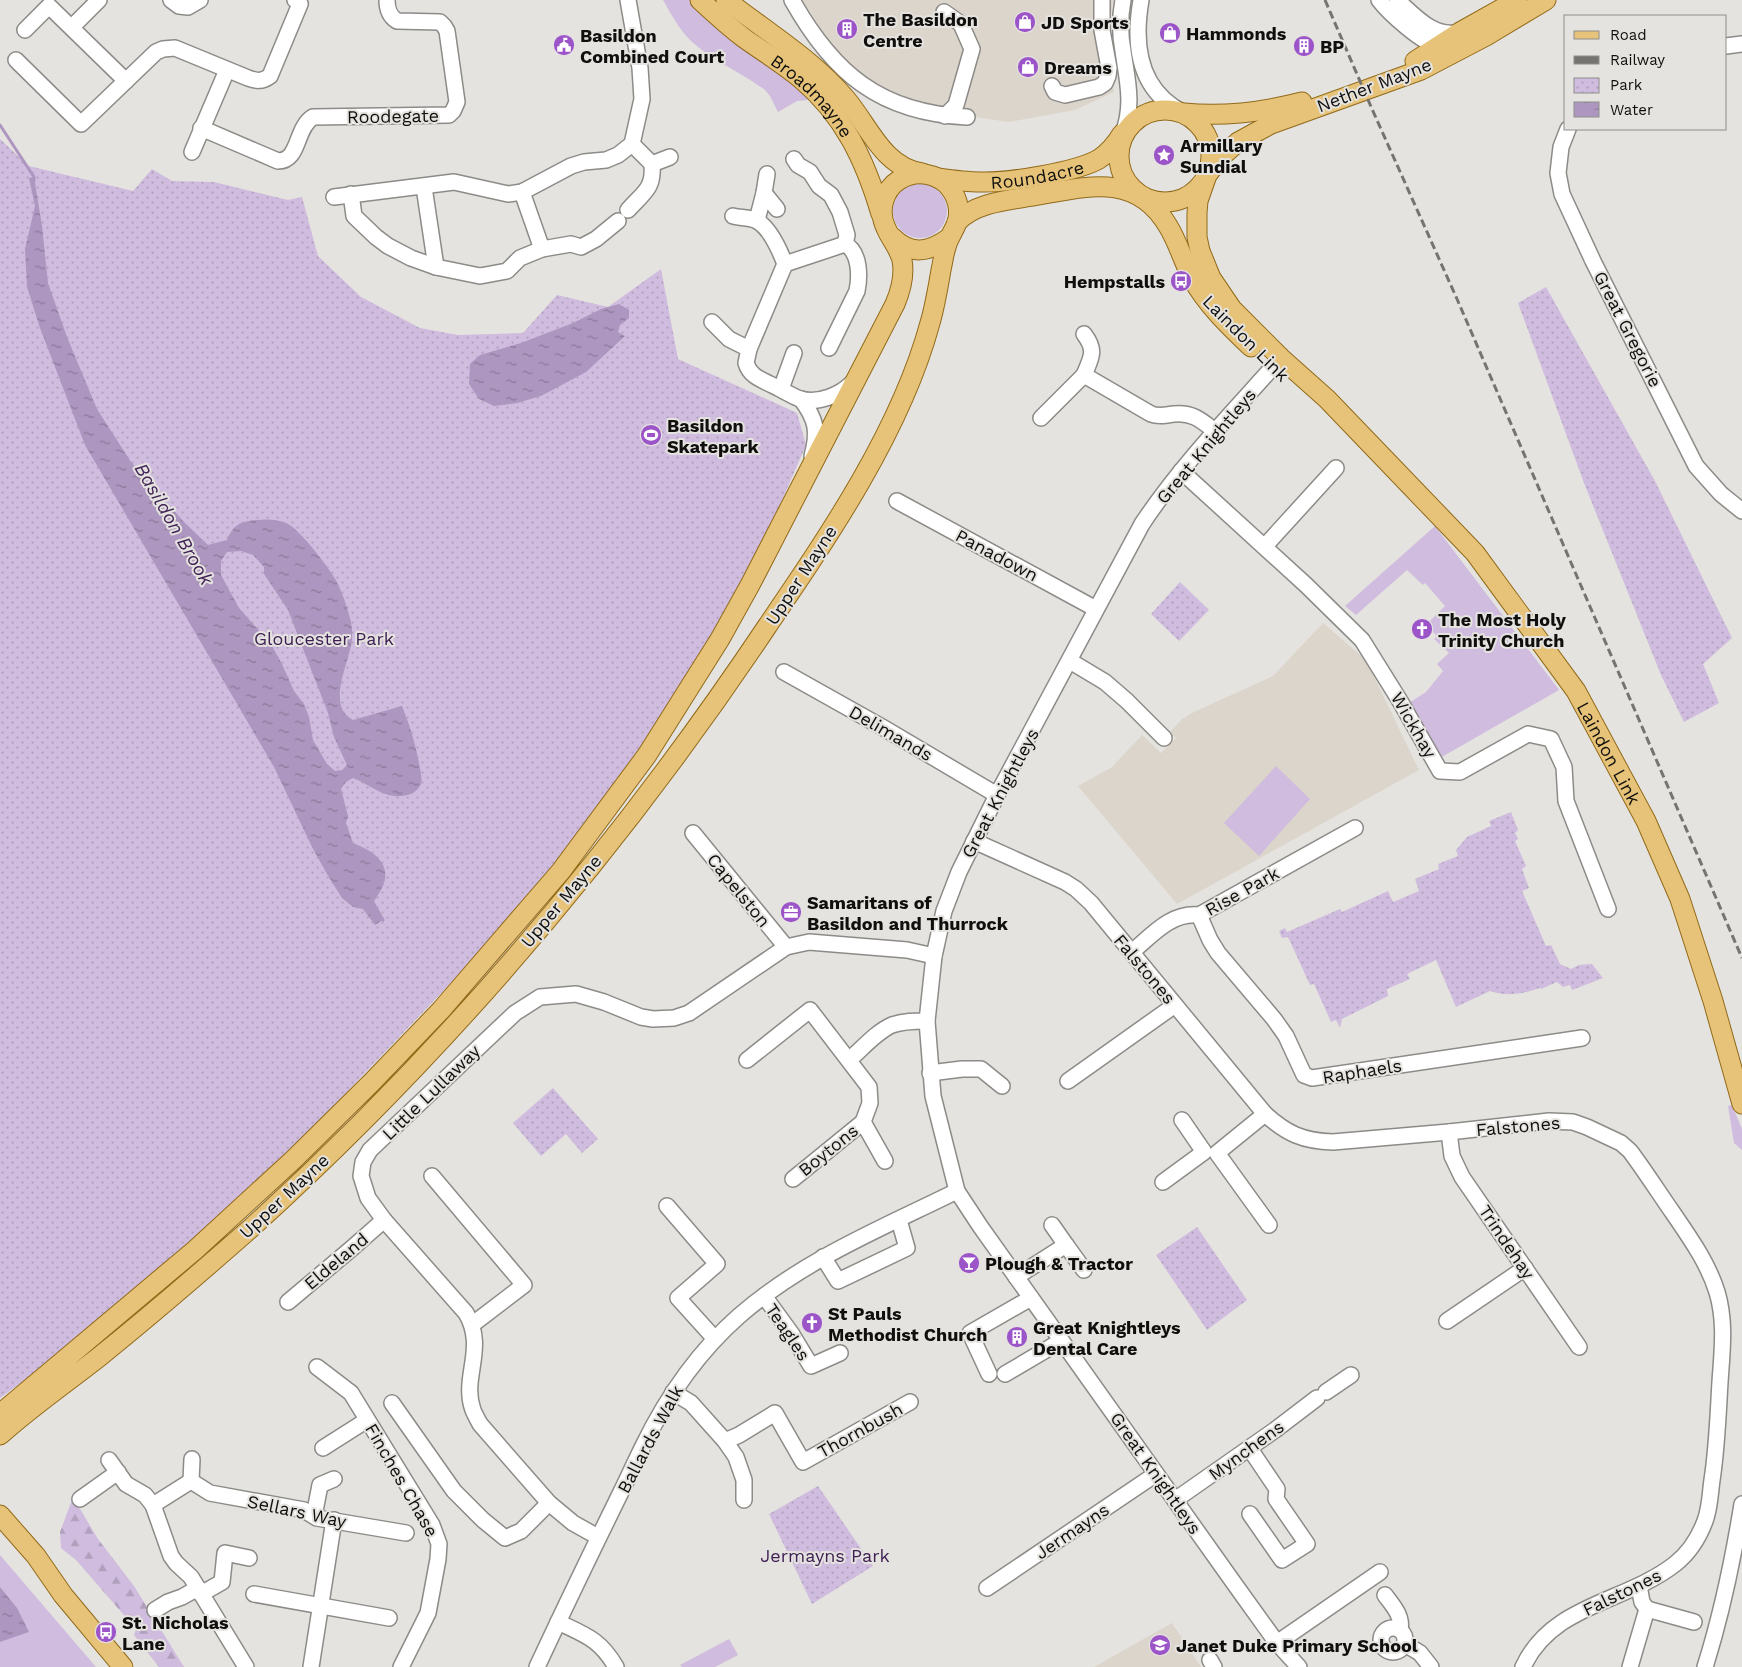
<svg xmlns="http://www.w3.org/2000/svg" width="1742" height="1667" font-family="'Work Sans',sans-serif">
<defs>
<pattern id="forest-firs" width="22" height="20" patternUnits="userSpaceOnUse" patternTransform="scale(1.25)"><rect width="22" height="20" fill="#cfbcde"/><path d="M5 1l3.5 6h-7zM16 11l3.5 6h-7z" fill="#b1a0bd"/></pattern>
<pattern id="park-dots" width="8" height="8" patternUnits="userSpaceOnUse" patternTransform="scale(1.25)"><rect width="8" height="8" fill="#cfbcde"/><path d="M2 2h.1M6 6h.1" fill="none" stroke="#b1a0bd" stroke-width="1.8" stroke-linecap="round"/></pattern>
<pattern id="water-ripples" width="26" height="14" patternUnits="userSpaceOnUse" patternTransform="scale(1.25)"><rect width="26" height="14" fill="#ad96bf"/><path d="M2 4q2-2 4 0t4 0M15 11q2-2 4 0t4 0" fill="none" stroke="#8b799a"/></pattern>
</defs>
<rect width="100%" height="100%" fill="#e5e3df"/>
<!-- built -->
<g fill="#dcd5cb">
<polygon points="802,0 1113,0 1110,20 1114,92 1075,110 1009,122 961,115 886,93 838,54"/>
<polygon points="1323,623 1366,660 1419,770 1177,904 1078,786 1112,767 1142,735 1161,753 1176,738 1170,732 1182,719 1192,713 1273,676"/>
<polygon points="1172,1623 1201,1667 1094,1667"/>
</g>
<!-- grass -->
<g fill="#cfbcde">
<path d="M663 0H697L817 99 797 101 778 112 770 96 765 90C742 73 714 61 692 42 680 31 671 14 663 0Z"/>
<circle cx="920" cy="211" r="27"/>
<polygon points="1435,526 1559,690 1440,758 1409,703 1426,692 1443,671 1437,664 1449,653 1434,639 1437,636 1433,632 1430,634 1428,632 1430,629 1427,624 1445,606 1425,583 1423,585 1407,570 1356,615 1345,606"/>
<polygon points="1276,766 1310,799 1259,856 1224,823"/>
<polygon points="1732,1105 1742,1129 1742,1150 1734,1143 1728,1106"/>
<polygon points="0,1555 96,1667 0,1667"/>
<polygon points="729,1639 738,1655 715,1667 682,1667 680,1665"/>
</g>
<!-- forest -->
<polygon fill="url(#forest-firs)" points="73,1497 98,1539 134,1586 184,1667 159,1667 134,1635 136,1629 76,1560 61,1548 60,1532"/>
<!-- park -->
<g fill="url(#park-dots)">
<polygon points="0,139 29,166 133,191 152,169 172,181 214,182 288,200 302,197 318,256 361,297 420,328 458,335 523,333 557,295 608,307 661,269 678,359 797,413 806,445 747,581 688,686 529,901 278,1164 89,1333 0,1398"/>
<polygon points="1546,287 1655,481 1732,638 1703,664 1719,703 1684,722 1661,675 1584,483 1518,303"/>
<polygon points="1180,582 1209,610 1179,641 1151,614"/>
<path d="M1511 812 1518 830 1515 833 1518 839 1515 841 1526 866 1522 869 1529 888 1522 891 1546 946 1551 945 1560 964 1571 969 1579 965 1592 964 1603 978 1572 990 1570 985 1563 987 1557 982 1541 989 1540 988C1522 994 1508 997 1490 991L1456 1007 1436 960 1407 974 1410 979 1387 989 1388 996 1342 1019 1340 1028 1336 1020 1331 1022 1314 984 1310 985 1288 937 1282 938 1279 931 1285 928 1287 932 1340 909 1342 912 1388 891 1393 902 1419 891 1415 879 1439 869 1438 864 1458 856 1456 850 1467 837 1491 826 1489 821Z"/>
<polygon points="553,1088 598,1139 582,1153 566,1134 541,1156 513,1123"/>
<polygon points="1197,1227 1247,1300 1207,1330 1156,1255"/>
<polygon points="818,1486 873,1566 812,1604 769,1514"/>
</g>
<!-- water -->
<g fill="url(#water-ripples)" fill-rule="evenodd">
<path d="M34 177 42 226 48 283 67 337 97 409 131 462 184 522 208 545 227 540C234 524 240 522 257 520 267 519 276 519 286 523 299 528 332 571 338 584 341 591 344 598 346 605 350 617 353 627 352 639 350 662 325 706 353 720L402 706C411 729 416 745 420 769 421 773 422 780 421 784 417 794 404 797 395 796 380 795 367 783 353 778L346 782 341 789 348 816 346 823 353 843C368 849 388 859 385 879 384 887 377 896 373 903L383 920 375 925 363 909 353 907 342 898 327 874 312 847 274 767 85 445 40 328 27 287 25 249 35 206 29 178ZM241 551 253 555 264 567V574L288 610 328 713 334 737 347 765 342 770 335 771 327 764 313 740 309 717 304 704 294 691 282 664 271 644 239 608 221 575V561L227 552Z"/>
<polygon points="619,304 629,310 629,318 620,325 618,332 625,336 586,372 541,396 517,403 494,406 479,399 469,384 470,364 480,355 521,343 573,323 601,309"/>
<polygon points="0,1587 17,1608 29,1632 0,1642"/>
</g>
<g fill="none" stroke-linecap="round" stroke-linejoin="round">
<!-- stream -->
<g stroke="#ad96bf" stroke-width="3">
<polyline points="0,125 34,177 34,181"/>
<polyline points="371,899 383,920"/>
</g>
<!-- minor casing -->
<g stroke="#8d8b88" stroke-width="18">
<g id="minor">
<polyline points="171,0 179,6 188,7 200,0"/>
<path d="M792 0C833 73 880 113 967 117"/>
<path d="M1123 0C1120 16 1120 35 1123 51 1127 79 1134 105 1123 133"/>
<path d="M1141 0C1133 46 1139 91 1184 113"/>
<path d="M1379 0C1389 13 1422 43 1438 46 1440 47 1444 46 1446 46"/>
<path d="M1397 0C1415 16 1434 39 1460 32"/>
<polyline points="944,12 961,24 972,49 956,105 945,116"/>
<polyline points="72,27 99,0"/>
<polyline points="25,30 49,6 126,81"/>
<polyline points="1726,46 1742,44"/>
<path d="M16 60 81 124 156 52 163 49 175 48 248 78C256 81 262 82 270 76L300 4 295 0"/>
<polyline points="1052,86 1055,92 1065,95 1099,87 1105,83 1108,76 1109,68 1102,30 1102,0"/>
<path d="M201 128 278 161C300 161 295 128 313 117L449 115 453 111 457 102 447 31 444 26 440 22 397 21C389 16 387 9 387 0"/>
<polyline points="1568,129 1561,147 1558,173 1562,194 1593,261 1696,466 1721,494 1742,511"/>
<polyline points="192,152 227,70"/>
<path d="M794 159 798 165 810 172 819 186 831 195 840 212 847 235 845 244C860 252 860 276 857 291L829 348"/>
<polyline points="652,164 670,157"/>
<polyline points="424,187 436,267"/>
<polyline points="522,192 542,249"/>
<polyline points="764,193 767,174"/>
<polyline points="351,194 354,216 376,237 388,246 411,258 436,267 480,276 507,271 520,258 542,249 571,244 581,247 596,239 618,221"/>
<polyline points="334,197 454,182 508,194 522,192 571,166 584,162 606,160 618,155 632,144 642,99 640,68 628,0"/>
<path d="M628 210C644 192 654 189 652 164L632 144"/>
<path d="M733 216C739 218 751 217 757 221 770 228 780 251 785 264"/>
<polyline points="757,220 764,193 777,209"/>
<path d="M845 244 785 264 749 349 746 363C750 376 760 379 772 385 781 389 790 395 800 399 819 404 840 395 853 382"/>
<polyline points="712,322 729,339 749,349"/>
<path d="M1281 358C1233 412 1181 465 1142 524L997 795 959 872 944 911 934 956 927 1021 933 1096 957 1191 980 1226 1236 1586 1277 1643 1299 1667"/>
<path d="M1084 375C1091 358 1097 351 1084 334"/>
<polyline points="781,389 794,353"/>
<path d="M801 399C816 419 819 431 812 456"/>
<path d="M1041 418 1084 375 1151 414C1159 417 1165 415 1174 414 1193 412 1202 421 1216 432"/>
<polyline points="1181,471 1306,585 1362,640 1400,701 1440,771 1460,772 1528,734 1551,739 1564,767 1566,801 1608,909"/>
<polyline points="897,501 1096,609"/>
<polyline points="1265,546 1336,468"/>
<polyline points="1070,661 1105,682 1127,701 1164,738"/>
<polyline points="784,672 882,727 997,795"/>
<polyline points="693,833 786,947"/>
<path d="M974 841 1065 882 1076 889 1091 903 1265 1114C1287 1134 1303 1141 1333 1142L1449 1132 1549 1121 1573 1122 1587 1127 1621 1143 1630 1151C1645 1171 1659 1193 1673 1213 1690 1238 1708 1263 1717 1292 1726 1322 1722 1352 1720 1382 1718 1415 1717 1448 1712 1480 1710 1494 1710 1508 1705 1521 1699 1537 1689 1553 1675 1564 1625 1603 1552 1604 1523 1667"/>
<polyline points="1199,915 1210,940 1218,953 1274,1019 1286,1036 1304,1075 1312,1078 1582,1038"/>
<path d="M1132 952C1152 935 1171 912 1199 915L1355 828"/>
<polyline points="747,1060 810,1010 869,1087 870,1103 863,1122"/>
<path d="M849 1060C862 1049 876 1032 892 1025 903 1021 915 1021 927 1021"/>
<polyline points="930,1073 962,1069 981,1069 1002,1086"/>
<polyline points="1068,1081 1175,1005"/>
<polyline points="1265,1114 1217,1153 1269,1225"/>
<polyline points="1449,1132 1452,1156 1462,1177 1579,1347"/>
<polyline points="432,1176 524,1285 473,1324"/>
<polyline points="793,1179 863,1122 885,1161"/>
<polyline points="1163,1182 1204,1152 1182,1120"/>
<polyline points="667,1206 717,1264 678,1298 715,1339"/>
<polyline points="1052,1225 1066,1245"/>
<polyline points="823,1257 838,1281 907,1248 899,1220"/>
<polyline points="1016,1277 1066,1245 1084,1270"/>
<polyline points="764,1296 791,1333 811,1366 840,1353"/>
<polyline points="288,1302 351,1249 384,1220"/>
<polyline points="1447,1321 1525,1268"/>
<polyline points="317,1367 351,1393 432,1525 439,1544 438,1559 428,1613 401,1667"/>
<polyline points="989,1374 970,1333 1031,1298"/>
<polyline points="1005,1374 1061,1341"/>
<polyline points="673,1392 691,1403 725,1441 736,1457 744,1480 744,1500"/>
<polyline points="1326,1392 1351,1375"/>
<polyline points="392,1403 454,1491 483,1520 505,1538 521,1531 549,1503"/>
<polyline points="725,1441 739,1435 775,1413 803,1462 910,1402"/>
<polyline points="323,1448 367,1420"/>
<polyline points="1250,1449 1277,1489 1276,1499 1307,1544 1282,1560 1250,1514"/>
<polyline points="109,1460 126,1484 145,1495 153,1505 191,1481"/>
<polyline points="191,1481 210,1493 304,1510 317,1518 406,1533"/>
<polyline points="191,1481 192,1459"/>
<polyline points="80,1499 118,1472"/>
<polyline points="1175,1500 1275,1430 1317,1398"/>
<polyline points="153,1505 171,1556 176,1563 191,1577 246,1667"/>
<polyline points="314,1516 320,1485 334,1479"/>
<path d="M598 1537 573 1523 549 1503 480 1424C478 1420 475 1415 473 1410 461 1377 487 1349 466 1313L384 1220 368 1198 361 1176 363 1162 370 1150 515 1013 540 997 576 994 604 1002 641 1017 653 1019 674 1018 689 1013 786 947 809 942 907 950 934 956"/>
<polyline points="1639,1586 1642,1602 1647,1609 1694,1622"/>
<polyline points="987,1588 1156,1474"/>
<polyline points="201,1594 222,1582 225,1553 249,1558"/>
<polyline points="254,1594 389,1618"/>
<path d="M1385 1595C1393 1606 1403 1616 1400 1630"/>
<polyline points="155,1610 168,1602 182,1597 198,1588"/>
<path d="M558 1622C585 1635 600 1639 616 1667"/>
<circle cx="1393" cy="1640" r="12"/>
<polyline points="1277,1643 1380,1572"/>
<polyline points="1405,1644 1420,1653 1431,1667"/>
<polyline points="1210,1660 1214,1667"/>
<polyline points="311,1667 334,1520"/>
<path d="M537 1667C564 1609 592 1551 620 1494 628 1478 635 1462 643 1446 667 1397 698 1352 739 1316 803 1260 882 1228 957 1191"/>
<polyline points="1630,1667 1647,1609"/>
<path d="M1705 1667C1722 1613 1733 1560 1742 1504"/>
</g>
</g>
<!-- major casing -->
<g stroke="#916a19" stroke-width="21">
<g id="major">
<path id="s1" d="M700 0C714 13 728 26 744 38 762 51 782 63 800 78 844 115 865 160 881 214"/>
<path d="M726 0C767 32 812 59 846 99 869 126 883 167 922 173"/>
<path id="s2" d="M1546 0 1486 36 1421 70 1271 124 1238 142 1221 157 1207 175 1198 201 1197 213V237L1200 251 1211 278 1232 309 1281 358 1327 399 1475 553 1576 691 1646 821 1680 899 1713 1001 1742 1104"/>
<polyline points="1415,61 1460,32 1517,0"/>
<circle cx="1165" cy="156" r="46"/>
<path d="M1184 113C1224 117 1263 112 1302 102"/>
<path id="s3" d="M938 178C952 180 966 182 980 182 1007 183 1077 172 1099 159 1110 152 1116 144 1122 134"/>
<path d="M957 222C977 201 1012 200 1039 195 1089 186 1137 173 1168 226 1178 242 1183 261 1192 278 1207 305 1229 326 1251 347"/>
<path d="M892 237C911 256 929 252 949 238"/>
<path d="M0 1414 195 1250 293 1160 372 1082 441 1010 561 871 647 755 720 639 750 585 895 304C901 290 905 276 902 260 899 248 891 240 886 228 878 212 883 190 899 180 909 174 921 172 933 176 951 182 961 201 958 219 956 228 950 235 947 244 944 252 943 261 941 270 938 288 935 306 930 323 901 430 830 534 768 625 621 845 447 1050 251 1228 201 1272 151 1315 99 1357 66 1383 31 1407 0 1435"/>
<polyline points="0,1515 36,1556 63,1595 123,1667"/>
</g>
</g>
<!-- minor -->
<use href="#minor" stroke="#fff" stroke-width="15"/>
<!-- major -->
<use href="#major" stroke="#e6c379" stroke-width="19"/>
<!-- rail -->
<polyline stroke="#757471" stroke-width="3" stroke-dasharray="8 4" stroke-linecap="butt" points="1325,0 1372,109 1457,299 1742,958"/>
</g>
<!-- icons -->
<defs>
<g id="shop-disc" transform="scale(1.125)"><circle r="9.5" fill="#9c55c9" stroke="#e5e3df"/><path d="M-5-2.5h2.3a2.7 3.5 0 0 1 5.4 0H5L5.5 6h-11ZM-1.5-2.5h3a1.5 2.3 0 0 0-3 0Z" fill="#fff"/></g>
<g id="building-disc" transform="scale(1.125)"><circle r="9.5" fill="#9c55c9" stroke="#e5e3df"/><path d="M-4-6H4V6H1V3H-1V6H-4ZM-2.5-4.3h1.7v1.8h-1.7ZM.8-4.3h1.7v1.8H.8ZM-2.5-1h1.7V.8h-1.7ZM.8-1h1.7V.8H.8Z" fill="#fff"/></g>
<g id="civic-disc" transform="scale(1.125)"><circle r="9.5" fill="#9c55c9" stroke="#e5e3df"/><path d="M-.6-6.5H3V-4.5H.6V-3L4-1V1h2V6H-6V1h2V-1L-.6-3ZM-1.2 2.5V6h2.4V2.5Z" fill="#fff"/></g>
<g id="sight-disc" transform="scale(1.125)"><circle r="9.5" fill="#9c55c9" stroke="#e5e3df"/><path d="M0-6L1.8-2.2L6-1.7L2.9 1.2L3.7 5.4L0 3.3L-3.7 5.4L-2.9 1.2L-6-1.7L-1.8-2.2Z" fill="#fff"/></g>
<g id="bus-disc" transform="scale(1.125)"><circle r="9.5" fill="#9c55c9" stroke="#e5e3df"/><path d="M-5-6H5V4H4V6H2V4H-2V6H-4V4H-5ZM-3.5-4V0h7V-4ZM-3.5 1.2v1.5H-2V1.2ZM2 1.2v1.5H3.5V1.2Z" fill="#fff"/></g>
<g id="stadium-disc" transform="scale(1.125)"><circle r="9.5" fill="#9c55c9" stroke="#e5e3df"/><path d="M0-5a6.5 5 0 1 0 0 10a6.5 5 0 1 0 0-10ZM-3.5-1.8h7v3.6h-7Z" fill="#fff"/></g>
<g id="church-disc" transform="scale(1.125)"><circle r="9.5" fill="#9c55c9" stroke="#e5e3df"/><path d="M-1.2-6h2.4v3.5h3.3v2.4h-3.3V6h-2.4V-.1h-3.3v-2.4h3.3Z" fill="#fff"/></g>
<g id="office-disc" transform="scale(1.125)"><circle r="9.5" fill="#9c55c9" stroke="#e5e3df"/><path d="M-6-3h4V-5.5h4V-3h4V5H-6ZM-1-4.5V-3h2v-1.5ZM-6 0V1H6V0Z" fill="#fff"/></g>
<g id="bar-disc" transform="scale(1.125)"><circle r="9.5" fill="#9c55c9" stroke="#e5e3df"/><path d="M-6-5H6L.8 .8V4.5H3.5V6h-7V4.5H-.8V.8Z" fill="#fff"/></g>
<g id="school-disc" transform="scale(1.125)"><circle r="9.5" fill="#9c55c9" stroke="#e5e3df"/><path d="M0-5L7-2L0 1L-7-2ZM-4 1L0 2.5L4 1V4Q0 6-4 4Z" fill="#fff"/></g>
</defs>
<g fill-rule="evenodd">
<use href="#shop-disc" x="1025" y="22"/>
<use href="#building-disc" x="847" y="29"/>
<use href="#shop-disc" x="1170" y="33"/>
<use href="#civic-disc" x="564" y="45"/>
<use href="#building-disc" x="1304" y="46"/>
<use href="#shop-disc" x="1028" y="67"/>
<use href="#sight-disc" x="1164" y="155"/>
<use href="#bus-disc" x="1181" y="281"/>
<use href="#stadium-disc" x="651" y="435"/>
<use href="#church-disc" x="1422" y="629"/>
<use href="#office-disc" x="791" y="912"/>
<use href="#bar-disc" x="969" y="1263"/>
<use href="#church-disc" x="812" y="1323"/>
<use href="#building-disc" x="1017" y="1337"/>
<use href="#bus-disc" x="106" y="1632"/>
<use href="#school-disc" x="1160" y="1645"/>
</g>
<g text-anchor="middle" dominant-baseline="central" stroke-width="4" stroke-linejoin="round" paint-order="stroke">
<!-- poi labels -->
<g font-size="18" font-weight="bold" fill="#100f0e" stroke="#e5e3df" text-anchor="start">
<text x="863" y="19">The Basildon<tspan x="863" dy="21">Centre</tspan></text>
<text x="1041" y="22">JD Sports</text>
<text x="1186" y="33">Hammonds</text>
<text x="580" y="35">Basildon<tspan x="580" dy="21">Combined Court</tspan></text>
<text x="1320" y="46">BP</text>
<text x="1044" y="67">Dreams</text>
<text x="1180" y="145">Armillary<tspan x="1180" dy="21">Sundial</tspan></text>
<text x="1165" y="281" text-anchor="end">Hempstalls</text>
<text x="667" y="425">Basildon<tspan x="667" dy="21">Skatepark</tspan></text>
<text x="1438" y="619">The Most Holy<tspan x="1438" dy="21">Trinity Church</tspan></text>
<text x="807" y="902">Samaritans of<tspan x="807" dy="21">Basildon and Thurrock</tspan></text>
<text x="985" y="1263">Plough &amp; Tractor</text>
<text x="828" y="1313">St Pauls<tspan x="828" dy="21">Methodist Church</tspan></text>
<text x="1033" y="1327">Great Knightleys<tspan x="1033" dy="21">Dental Care</tspan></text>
<text x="122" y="1622">St. Nicholas<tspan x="122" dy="21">Lane</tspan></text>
<text x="1176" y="1645">Janet Duke Primary School</text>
</g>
<!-- street labels -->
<g font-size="18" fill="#100f0e" stroke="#e5e3df">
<text transform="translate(1374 85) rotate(-21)">Nether Mayne</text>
<text stroke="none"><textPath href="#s1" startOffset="148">Broadmayne</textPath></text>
<text transform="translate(393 116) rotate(-1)">Roodegate</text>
<text stroke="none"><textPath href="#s3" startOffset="100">Roundacre</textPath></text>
<text transform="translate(1628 329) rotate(63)">Great Gregorie</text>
<text transform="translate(1246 338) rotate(45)">Laindon Link</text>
<text transform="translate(1206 446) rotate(-50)">Great Knightleys</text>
<text transform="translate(997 555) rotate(28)">Panadown</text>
<text transform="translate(801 575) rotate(-57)">Upper Mayne</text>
<text transform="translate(1414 725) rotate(60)">Wickhay</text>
<text transform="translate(891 733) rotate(30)">Delimands</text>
<text stroke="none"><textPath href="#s2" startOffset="1116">Laindon Link</textPath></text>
<text transform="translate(1000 793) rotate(-62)">Great Knightleys</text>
<text transform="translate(739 890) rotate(51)">Capelston</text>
<text transform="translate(1242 891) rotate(-29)">Rise Park</text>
<text transform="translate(561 901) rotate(-50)">Upper Mayne</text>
<text transform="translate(1145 969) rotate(50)">Falstones</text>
<text transform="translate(1362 1071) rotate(-9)">Raphaels</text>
<text transform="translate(431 1092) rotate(-44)">Little Lullaway</text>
<text transform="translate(1518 1126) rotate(-5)">Falstones</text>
<text transform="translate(828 1150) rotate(-39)">Boytons</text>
<text transform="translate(284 1196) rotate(-43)">Upper Mayne</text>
<text transform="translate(1507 1242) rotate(56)">Trindehay</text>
<text transform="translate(336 1261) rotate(-40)">Eldeland</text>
<text transform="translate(788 1332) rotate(56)">Teagles</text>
<text transform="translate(860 1430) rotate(-29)">Thornbush</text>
<text transform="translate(650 1439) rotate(-62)">Ballards Walk</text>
<text transform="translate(1246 1450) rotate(-36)">Mynchens</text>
<text transform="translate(1156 1473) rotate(55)">Great Knightleys</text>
<text transform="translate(402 1480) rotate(60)">Finches Chase</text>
<text transform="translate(297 1511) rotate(12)">Sellars Way</text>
<text transform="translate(1072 1531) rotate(-34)">Jermayns</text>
<text transform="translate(1622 1592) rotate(-26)">Falstones</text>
</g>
<!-- park labels -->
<g font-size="18" fill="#3f2054" stroke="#e5e3df">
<text x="324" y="638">Gloucester Park</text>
<text x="825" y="1555">Jermayns Park</text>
</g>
<!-- water labels -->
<g font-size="19" font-style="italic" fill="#432458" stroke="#e5e3df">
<text transform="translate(174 524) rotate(60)">Basildon Brook</text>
</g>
</g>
<!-- legend -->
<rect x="1564" y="15" width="162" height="115" fill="#e5e3df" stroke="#908e8b"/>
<rect x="1574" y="31" width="25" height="8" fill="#e6c379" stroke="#908e8b"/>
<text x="1610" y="40" font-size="15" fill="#100f0e">Road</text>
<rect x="1574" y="56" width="25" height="8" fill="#757471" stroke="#908e8b"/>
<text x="1610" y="65" font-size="15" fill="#100f0e">Railway</text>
<rect x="1574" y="78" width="25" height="15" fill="url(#park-dots)" stroke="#908e8b"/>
<text x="1610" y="90" font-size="15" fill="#100f0e">Park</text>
<rect x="1574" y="102" width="25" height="15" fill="url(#water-ripples)" stroke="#908e8b"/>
<text x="1610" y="115" font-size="15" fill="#100f0e">Water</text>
</svg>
